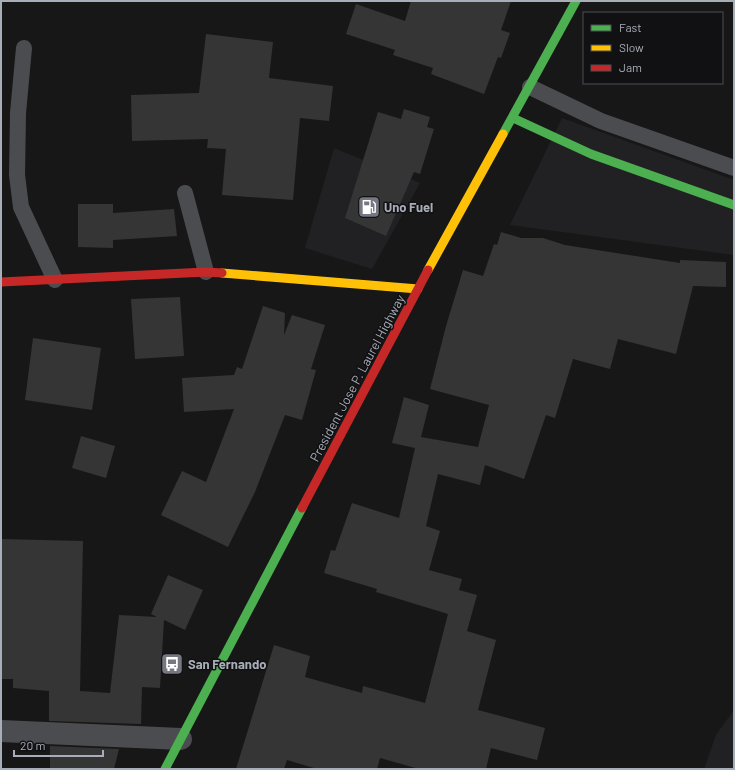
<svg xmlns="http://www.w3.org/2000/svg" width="735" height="770" font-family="Barlow,sans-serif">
<rect width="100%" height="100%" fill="#171717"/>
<!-- built -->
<g fill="#212123">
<polygon points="562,118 734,180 734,255 510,225"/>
<polygon points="334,148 420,183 372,269 305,248"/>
<polygon points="734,710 734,769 704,769 716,735"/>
</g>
<!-- building -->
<g fill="#353536">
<polygon points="411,1 511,1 501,30 510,33 501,58 498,57 484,94 431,74 433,68 393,55 395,50 346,34 356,4 405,21"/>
<polygon points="206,34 273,42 269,78 333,86 329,121 300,118 293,200 222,195 226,149 207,148 208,139 132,141 131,95 199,93"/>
<polygon points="404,109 430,117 427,127 434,129 420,174 414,172 386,236 345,218 378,112 401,119"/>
<polygon points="78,204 113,204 113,213 174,209 177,236 113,240 113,248 78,247"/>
<polygon points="501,232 521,238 543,238 565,245 680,263 680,260 726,262 726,287 693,286 676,354 618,339 610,369 573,359 555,418 546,415 524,479 485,465 480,485 438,474 426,526 440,531 429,570 462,579 459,590 477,595 467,631 496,640 478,710 545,728 537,760 491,748 486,769 419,769 380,758 377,769 317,769 287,760 284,769 236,769 274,645 310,656 305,677 362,693 363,686 425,703 448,614 376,592 377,589 324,573 331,550 335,551 352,503 399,518 415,448 392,443 404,397 429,405 421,437 478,447 489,405 430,389 446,326 463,270 483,276 494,244 497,245"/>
<polygon points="180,297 184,356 135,359 131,299"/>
<polygon points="263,306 285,313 284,335 292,315 325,325 311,369 316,370 302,420 285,415 255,492 228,547 161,515 182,471 206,482 234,409 184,412 182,378 234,375 237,367 242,369"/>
<polygon points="33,338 101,348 92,410 25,400"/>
<polygon points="81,436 115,446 106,478 72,468"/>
<polygon points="1,539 83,541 80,691 110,693 119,615 157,617 151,614 168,575 203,590 185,630 164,620 160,688 142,687 141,724 49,721 49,691 13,688 13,679 1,679"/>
<polygon points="50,746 119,749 114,769 50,769"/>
</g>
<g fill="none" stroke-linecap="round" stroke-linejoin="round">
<!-- lane -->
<g stroke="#4b4c50" stroke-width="16">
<polyline points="24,48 18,113 17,175 21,207 55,280"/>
<polyline points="530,87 601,121 734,168"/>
<polyline points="185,193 206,272"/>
</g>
<!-- street -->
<polyline stroke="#4b4c50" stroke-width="22" points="1,731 181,739"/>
<!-- fast -->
<g stroke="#4caf50" stroke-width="9">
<polyline points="513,118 591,154 734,205"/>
<polyline points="503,134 576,1"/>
<polyline points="165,769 302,508"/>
</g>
<!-- slow -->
<g stroke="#ffc107" stroke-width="9">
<polyline points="428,270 503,134"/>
<polyline points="222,273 418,289"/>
</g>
<!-- jam -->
<g stroke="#c62828" stroke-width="9">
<polyline points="1,282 206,272 222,273"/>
<polyline points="302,508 428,270"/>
</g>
</g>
<!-- icons -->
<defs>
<g id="fuel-square" transform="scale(1.15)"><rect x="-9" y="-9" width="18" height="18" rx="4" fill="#757880" stroke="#111113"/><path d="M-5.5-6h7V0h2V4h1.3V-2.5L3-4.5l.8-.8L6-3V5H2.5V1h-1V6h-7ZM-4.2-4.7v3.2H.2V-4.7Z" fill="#fff"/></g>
<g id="bus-square" transform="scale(1.15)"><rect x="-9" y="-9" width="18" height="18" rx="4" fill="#757880" stroke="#111113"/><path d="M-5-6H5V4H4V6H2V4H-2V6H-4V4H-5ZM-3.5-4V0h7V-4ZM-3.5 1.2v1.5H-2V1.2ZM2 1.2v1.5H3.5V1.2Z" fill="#fff"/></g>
</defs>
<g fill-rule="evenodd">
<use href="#fuel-square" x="369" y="207"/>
<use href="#bus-square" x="172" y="664"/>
</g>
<g text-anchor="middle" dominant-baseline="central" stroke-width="3" stroke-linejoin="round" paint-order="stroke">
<!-- poi labels -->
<g font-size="13" font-weight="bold" fill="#a8adb8" stroke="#111113" text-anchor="start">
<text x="384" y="207">Uno Fuel</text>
<text x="188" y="664">San Fernando</text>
</g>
<!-- street labels -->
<g font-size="13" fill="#a8adb8" stroke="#111113">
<text transform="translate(357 378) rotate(-62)">President Jose P. Laurel Highway</text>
</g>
</g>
<!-- border -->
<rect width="735" height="770" fill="none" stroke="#a8adb8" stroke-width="4"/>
<!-- legend -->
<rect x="583" y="12" width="140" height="72" fill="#111113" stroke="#4d4f55"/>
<rect x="591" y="25" width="20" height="6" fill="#4caf50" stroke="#4d4f55"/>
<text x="619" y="32" font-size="12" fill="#a8adb8">Fast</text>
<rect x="591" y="45" width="20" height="6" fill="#ffc107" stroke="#4d4f55"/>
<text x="619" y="52" font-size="12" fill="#a8adb8">Slow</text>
<rect x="591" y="65" width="20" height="6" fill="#c62828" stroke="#4d4f55"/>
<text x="619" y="72" font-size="12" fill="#a8adb8">Jam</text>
<!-- scale -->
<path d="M14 750v6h89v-6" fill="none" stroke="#a8adb8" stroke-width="2"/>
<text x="20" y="750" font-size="12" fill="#a8adb8" stroke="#111113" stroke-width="3" paint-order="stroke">20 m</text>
</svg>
